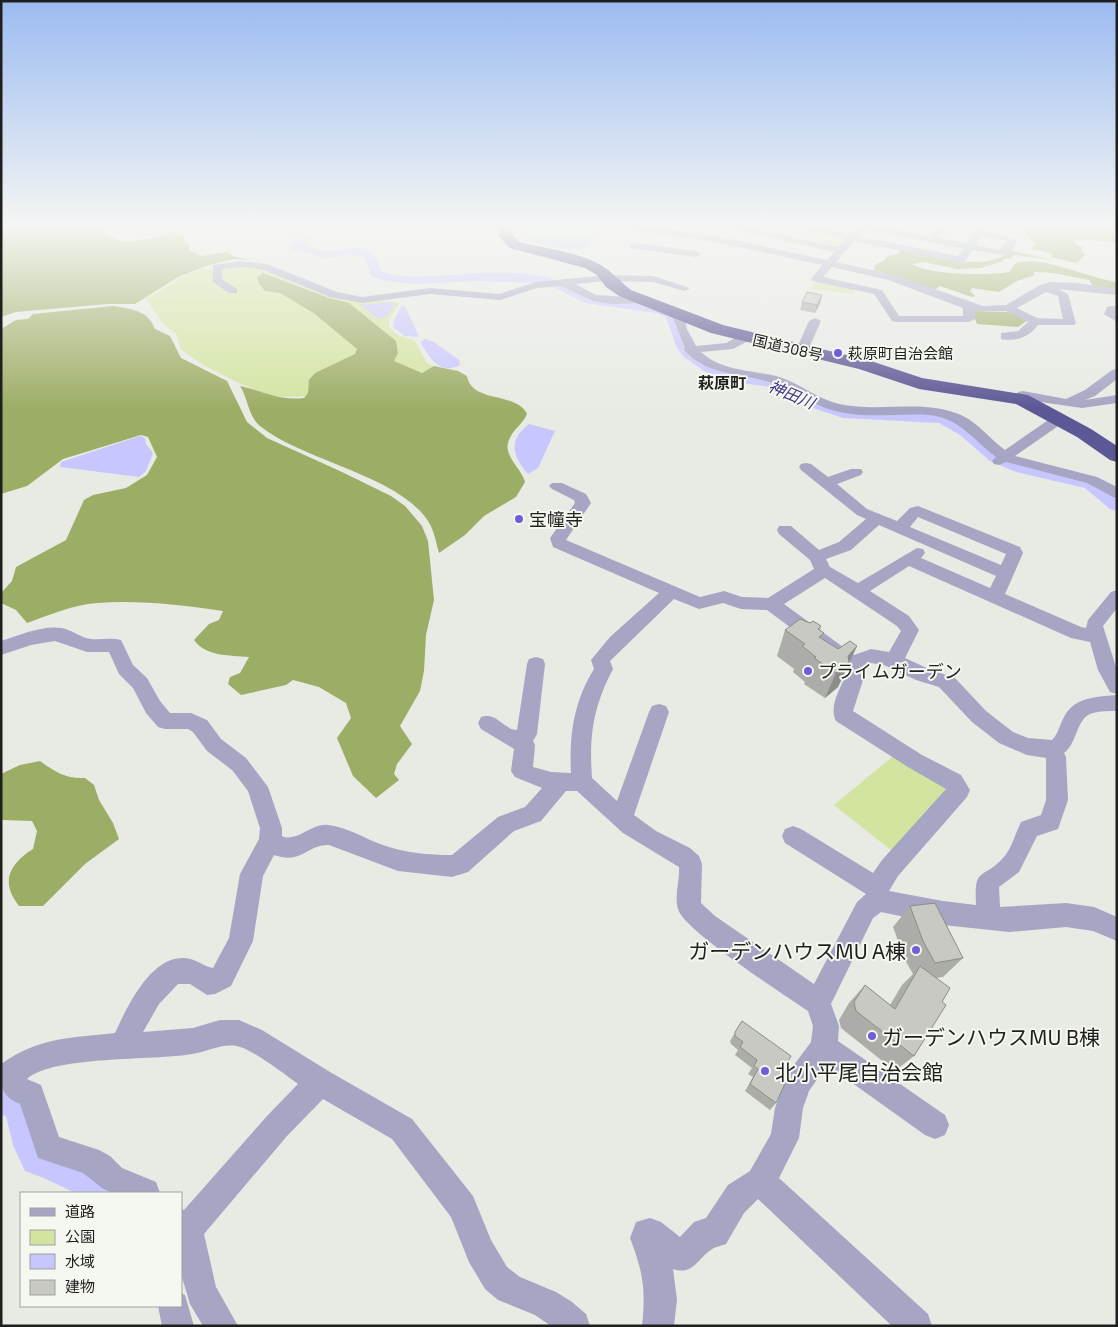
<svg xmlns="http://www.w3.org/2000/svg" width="1118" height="1327" font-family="'Exo 2','Noto Sans JP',sans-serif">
<rect width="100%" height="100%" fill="#e8eae4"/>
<!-- green -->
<g fill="#d3e4a1">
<polygon points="988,224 1010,224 1019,228 1017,234 1026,239 985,233 984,231"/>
<polygon points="817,232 844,238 846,239 838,248 808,242"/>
<path d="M247 266 258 267C286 278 315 295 345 300 363 303 382 297 399 303L389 321V327L399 336 414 340 427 363 435 367 407 378 309 396 280 397 268 395 239 383 205 366 184 352 180 348 176 333 165 326 146 299 180 278 202 269Z"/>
<polygon points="817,281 856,289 853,294 810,289"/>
<polygon points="898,752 952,789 896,854 834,805"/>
</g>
<!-- forest -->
<g fill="#9cad65">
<path d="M1 224H103L100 227C119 253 151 237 177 230L184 235V242L189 244V250L201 256 228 252 233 256 249 260 235 259 209 265 178 277 135 304H107L16 312 1 317Z"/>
<polygon points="1026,224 1107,224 1117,227 1117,242 1075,239 1073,243 1083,247 1081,251 1085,255 1076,263 1051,257 1053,255 1051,253 1032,249 1036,243 1030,239 1023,230 1030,228"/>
<path d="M901 250 960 262H983L1000 258 1010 251H1014L1052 260 1014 255 1011 257 1013 258 1004 259 1001 262 980 268 957 269 923 262 912 264C931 275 986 276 1009 272L1015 264C1038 253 1090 279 1117 282V290L1093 286 1089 280 1053 273 1035 272 1033 273 1035 275 1017 281 999 292 972 288 970 291 975 296 972 297 940 286 935 290 874 270 875 265 885 260 887 256 898 254Z"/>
<path d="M263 273 329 298 349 303 396 341 398 353 394 361 422 373 434 366 458 371 467 376C472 404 516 391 527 414 523 424 513 429 509 440 502 455 522 469 525 482L516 497 484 516 465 535 439 553C436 542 434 530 428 521 398 475 303 461 260 426 248 416 248 398 240 386 263 391 279 401 304 398L308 393 309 380 315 373 355 354 357 349 315 314 280 293 265 291 259 284 257 277Z"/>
<path d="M113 306C131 309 148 310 155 329L170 336 181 358 227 381 247 422 267 438 342 472 391 496 405 506 422 526 428 541 434 600 426 635 424 671 420 691 400 726 412 744 397 764 394 774 399 780 376 798 353 776 337 738 351 718 346 703 319 687 293 680 286 685 241 695 228 684 230 677 240 673 249 657C230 655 206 657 194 640L209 624 219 620 223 611C182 605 139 600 97 603 73 605 49 615 27 623L16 610 1 603V593L12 581 16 567 66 540 84 500 93 495 126 488 147 475 157 457 148 437 141 435 63 459 27 486 1 494V354H3L1 353V329L16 320 28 319 33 314Z"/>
<polygon points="972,311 1008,312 1028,320 1018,327 977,324"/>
<path d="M40 761C55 772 66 779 85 778L94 785 99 800 113 823 119 839 85 864 43 906H19C0 882 9 864 33 849L37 831 32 821 2 820 1 774 20 765Z"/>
</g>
<!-- water -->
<g fill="#c8c6ff">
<path d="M514 224H568L591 229 594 238 590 244 591 248C572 254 530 245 515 232Z"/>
<polygon points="391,302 395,304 387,316 379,319 361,305"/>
<polygon points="401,306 405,306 419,337 405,336 393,327 394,321"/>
<path d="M425 339 434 342 459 360 460 365C438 376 429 355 420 342Z"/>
<path d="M529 424 555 431 538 468 528 474C512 456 508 440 529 424Z"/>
<polygon points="140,436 145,438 146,444 153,453 146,471 139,477 60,467 61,462"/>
</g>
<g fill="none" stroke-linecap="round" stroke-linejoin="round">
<!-- river -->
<g fill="#c8c6ff" fill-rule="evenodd">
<path d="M275 224C294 224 299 225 311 238L304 245C310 247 317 250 323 250 349 253 373 235 381 271 407 281 437 275 464 274 488 272 513 272 537 275 561 278 578 295 602 299 621 302 666 298 679 315L689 344 694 351 714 365 737 373 779 380 807 396 845 408 949 415 972 427 1002 453 1028 464 1097 480 1117 496V511L1110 509 1085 488 1016 472 990 461 960 435 939 423 843 418 795 402 771 387 734 382 704 371 684 357 677 348 666 317 656 313 585 303 553 287 539 283 476 281 414 284 386 281 371 276 366 260 362 256 351 255 324 258 292 250 290 247 298 239 296 235Z"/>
<polygon points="1,1081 28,1089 40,1115 48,1144 125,1180 130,1193 75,1193 46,1179 25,1171 13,1145 6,1116 1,1115"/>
</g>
<!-- minor -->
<g fill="#a6a5c4" fill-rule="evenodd">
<path d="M620 224H636L716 236 827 260 834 252 725 227 731 224 838 247 845 239 780 224H800L849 234 858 224H868L930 236 938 224H948L939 238 967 243 980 224H990L985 231 1018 239 1012 250 1005 255 972 250 965 262 961 263 854 241 836 262 895 275 983 306 1006 305 1040 285 1050 282 1077 283 1117 289V295L1058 289 1068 294 1076 323 1074 325H1038C1029 337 1016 342 1001 339V333L1018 331 1028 322 1006 311H975V319L969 322H896L892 321 874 294 812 281 811 279 822 265 716 242 641 232ZM864 229 964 249 958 256 858 236ZM982 236 1007 241 999 250 976 245ZM832 267 888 280 963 308V316H899L882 290 823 277ZM1046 292 1058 296 1063 319 1037 318 1017 308Z"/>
<polygon points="634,243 696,251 701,254 696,257 630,248 630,244"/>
<polygon points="240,261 267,264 337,292 362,297 430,288 499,294 536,282 607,275 653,276 690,288 685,291 653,282 607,281 575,284 596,295 646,298 648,300 642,303 612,304 593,301 561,286 537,288 500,300 430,294 362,303 330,297 261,269 240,267 222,269 222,279 237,289 237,293 229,293 213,282 213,265"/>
<polygon points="1111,306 1117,306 1117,322 1104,314 1107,307"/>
<path d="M678 311 684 314 687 329 696 346 726 343 742 334H750V340L733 349 701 352C722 371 750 370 776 376 799 382 816 399 839 404 879 413 925 398 963 416 979 424 990 439 1005 450L1054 416H1064L1066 419 1064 422 1015 456 1097 477 1117 487V499L1087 483 1006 462 999 465 994 464 992 461 996 457C977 443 964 424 940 417 919 411 878 418 852 414 818 410 807 397 778 385 745 372 709 378 684 350L685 348 673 318 672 314Z"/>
<polygon points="815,318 821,321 808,350 806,353 798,353 796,350 809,321"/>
<polygon points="1117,369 1117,379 1095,396 1085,400 1117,395 1117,403 1082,408 1027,400 1021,403 1014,399 1018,392 1023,391 1066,399 1085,390 1112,370"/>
<path d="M806 463 811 464 828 477 851 469H861L863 472 861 475 837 484 867 509 897 521 910 508 918 506 1020 547 1023 553 1005 594 1081 627 1086 628 1088 620 1111 592 1117 590V608L1103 626 1117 670V694L1110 692 1098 670 1090 642 1071 638 909 566 870 591 909 616 919 630 905 658 929 669 955 678 986 711 1013 732 1028 738 1052 740C1058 734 1059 727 1063 719 1073 697 1095 697 1117 695V711C1109 711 1101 711 1093 713 1076 717 1078 743 1064 753L1066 757 1068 800 1058 829 1037 836 1019 872 999 887 1000 907 1066 903 1094 907 1117 917V941L1093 931 1066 927 1009 932 943 925 881 912 873 918 831 1004 839 1026 838 1041 945 1115 949 1125 945 1135 935 1139 925 1135 827 1065 809 1091 803 1108 799 1138 779 1178 928 1314 932 1326H892L758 1199 744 1213 726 1244C721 1246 714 1247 711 1250 698 1258 693 1276 673 1269L677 1300 674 1326H642C646 1289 643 1272 630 1238L636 1222 650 1218 661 1222 680 1237 694 1222 706 1218 728 1185 750 1171 771 1134 775 1108 788 1073 811 1042 813 1026 808 1011C785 995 683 930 678 909 674 896 680 880 679 867L623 833 577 791H566L541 821 514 831 468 872 452 877 398 871 329 845C307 844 302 865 274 855L263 876 253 941 231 986 215 994 207 995 190 984H178L159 1004 143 1032 193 1028 220 1020H239L262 1030 330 1072 412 1119 473 1196 491 1240 507 1267 520 1277 556 1292 572 1302 586 1314 590 1326H551L535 1315 498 1300 485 1289 469 1262 451 1217 392 1139 323 1099 287 1136 204 1234 216 1287 238 1326H203L190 1304 181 1274V1209L184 1210 267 1116 298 1084C284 1074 256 1052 240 1047 224 1042 208 1052 192 1054 153 1061 54 1055 27 1079L41 1085 59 1137 99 1150 110 1156 122 1168 156 1182 160 1193H112L102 1188 83 1173 38 1158 20 1104C0 1095 1 1087 1 1064 40 1037 69 1038 115 1033 127 1007 151 955 185 958 196 959 205 967 213 968L229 938 240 874 259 839 260 828 248 791 232 770 207 751 193 732 188 729H165L158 727 146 713 133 688 119 674 109 652H87L55 641 31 645 1 655V641C20 635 42 625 62 628 72 630 81 638 91 639 101 640 111 637 121 640L133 665 147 678 160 701 170 713H191L207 720 221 739 246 758 268 787 282 828V836C297 843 311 823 328 825 348 827 365 839 383 845 405 853 429 855 452 855L498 817 525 807 542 788 515 777 511 771 514 749 481 729 478 723 481 717C497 712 504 730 517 730L527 664 529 659 536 657 543 659 545 664 537 734 533 741 535 745 533 767 551 772 571 773C569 735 574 701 594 669L591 660 610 637 659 593 553 547 550 538 575 503 574 500 552 489 549 486 552 483H562L586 494 591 503 566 540 700 597 724 591 742 597 768 598 814 569 810 560 779 534 777 530 779 526H791L819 550 839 542 866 519 857 515 801 470 799 467 801 464ZM918 517 1006 554 1001 565 910 527ZM879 525 996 576 990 588 921 558 925 553 923 549 917 548 858 583 830 567 826 559 851 550ZM825 578 897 626 901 631 889 652 871 649 854 655 784 604ZM674 599 699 609 723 603 741 609 767 610 846 669 848 671C842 685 828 706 836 721L908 767 946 789 882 860 873 873 801 829 793 826 785 829 782 836 785 843 866 894 857 902 814 984 715 916 701 903 702 864 699 856 690 848 656 831 634 815 669 712 666 706 659 704 652 706 649 712 617 801 592 778C589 736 593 707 613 669L610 661ZM871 663 884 665 916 680 939 687 972 722 999 743 1027 755 1046 758V800L1041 815 1021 822C1015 834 1012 848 1003 858 982 881 974 865 976 905L943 901 889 891 898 876 967 797 970 790 961 775 922 755 853 711 866 671 864 666Z"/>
<polygon points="181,1293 185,1295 194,1326 162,1326 158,1306 181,1306"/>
</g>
<!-- highway -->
<path fill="#5c5795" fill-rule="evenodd" d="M499 224H513V236L520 242C544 248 576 252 597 263 610 269 619 281 631 290L723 325 871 361 922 378 1028 395 1091 429 1117 446V462L1110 460 1077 437 1016 404 919 389 859 369 711 333 619 296 606 287 597 275 585 268 510 248 499 237Z"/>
</g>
<!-- wall -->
<g fill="#acada8">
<polygon points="822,295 820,303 815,313 800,310 802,302"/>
<polygon points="810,623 821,626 820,630 824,633 822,639 838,649 857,646 838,687 825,698 804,684 805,682 793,672 794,669 777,656 785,630"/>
<polygon points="910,906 963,958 943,977 936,978 942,1002 914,1056 895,1071 841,1028 839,1020 849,1003 865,985 890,1005 902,985 913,974 905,960 893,927"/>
<polygon points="742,1021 782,1072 776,1103 770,1110 745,1091 753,1077 748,1074 752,1068 735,1055 738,1050 731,1044 730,1041"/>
</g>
<!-- shaded-wall -->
<g fill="#8c8d88">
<polygon points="822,295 820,303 815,313 817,305"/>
<polygon points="857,646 838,687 825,698 836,673 848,656"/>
</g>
<!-- building -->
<g fill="#c8c9c3" stroke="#8c8d88">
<polygon points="807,292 822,295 817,305 802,302"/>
<polygon points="800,619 810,623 813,621 821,626 818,629 824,633 819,637 838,649 850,641 857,646 848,656 849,662 836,673 814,658 816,657 802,646 805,644 785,630"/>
<polygon points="935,903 963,958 935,963 923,941 910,906"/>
<polygon points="920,966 950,988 942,1002 946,1005 914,1056 856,1011 854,1002 865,985 895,1009"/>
<polygon points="742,1021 791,1056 782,1072 788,1077 776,1103 750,1084 758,1069 754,1066 757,1060 740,1047 743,1042 735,1036 735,1032"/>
</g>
<!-- sky -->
<linearGradient id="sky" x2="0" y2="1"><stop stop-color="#9bbbf1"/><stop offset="0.55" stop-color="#f5f6f3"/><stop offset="1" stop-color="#f5f6f3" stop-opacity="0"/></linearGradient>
<rect width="1118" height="410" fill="url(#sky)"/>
<!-- markers -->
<g fill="#705ed8" stroke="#f5f7f1" stroke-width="2">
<circle cx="838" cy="353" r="5"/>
<circle cx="519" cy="519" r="5"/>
<circle cx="808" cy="671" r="5"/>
<circle cx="916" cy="950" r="5"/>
<circle cx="872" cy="1036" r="5"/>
<circle cx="765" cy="1071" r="5"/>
</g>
<g text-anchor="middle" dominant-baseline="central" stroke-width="4" stroke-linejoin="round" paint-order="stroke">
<!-- far-street labels -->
<g font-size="15" fill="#1f201e" stroke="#f5f7f1">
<text transform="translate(788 347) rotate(13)">国道308号</text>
</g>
<!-- far-poi labels -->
<g font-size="15" fill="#1f201e" stroke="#f5f7f1" text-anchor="start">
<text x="848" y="353">萩原町自治会館</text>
</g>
<!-- far-neighbourhood labels -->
<g font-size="16" font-weight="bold" fill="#1f201e" stroke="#f5f7f1">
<text x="722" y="382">萩原町</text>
</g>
<!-- far-water labels -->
<g font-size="16" font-style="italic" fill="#413585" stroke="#f5f7f1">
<text transform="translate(792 394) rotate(23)">神田川</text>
</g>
<!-- poi labels -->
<g font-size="18" fill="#1f201e" stroke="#f5f7f1" text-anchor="start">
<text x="529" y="519">宝幢寺</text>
<text x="818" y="671">プライムガーデン</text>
</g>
<!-- near-poi labels -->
<g font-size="21" fill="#1f201e" stroke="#f5f7f1" text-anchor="start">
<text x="906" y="950" text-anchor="end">ガーデンハウスMU A棟</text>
<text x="882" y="1036">ガーデンハウスMU B棟</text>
<text x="775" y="1071">北小平尾自治会館</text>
</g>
</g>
<!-- border -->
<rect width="1118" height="1327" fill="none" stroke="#1f201e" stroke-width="5"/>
<!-- legend -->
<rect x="20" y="1192" width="162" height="115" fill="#f5f7f1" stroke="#9fa19d"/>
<rect x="30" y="1208" width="25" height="8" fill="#a6a5c4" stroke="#9fa19d"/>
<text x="65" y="1217" font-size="15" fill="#1f201e">道路</text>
<rect x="30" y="1230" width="25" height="15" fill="#d3e4a1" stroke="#9fa19d"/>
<text x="65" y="1242" font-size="15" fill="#1f201e">公園</text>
<rect x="30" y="1254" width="25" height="15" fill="#c8c6ff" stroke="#9fa19d"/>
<text x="65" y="1267" font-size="15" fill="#1f201e">水域</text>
<rect x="30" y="1280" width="25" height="15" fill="#c8c9c3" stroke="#9fa19d"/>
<text x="65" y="1292" font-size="15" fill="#1f201e">建物</text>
</svg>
